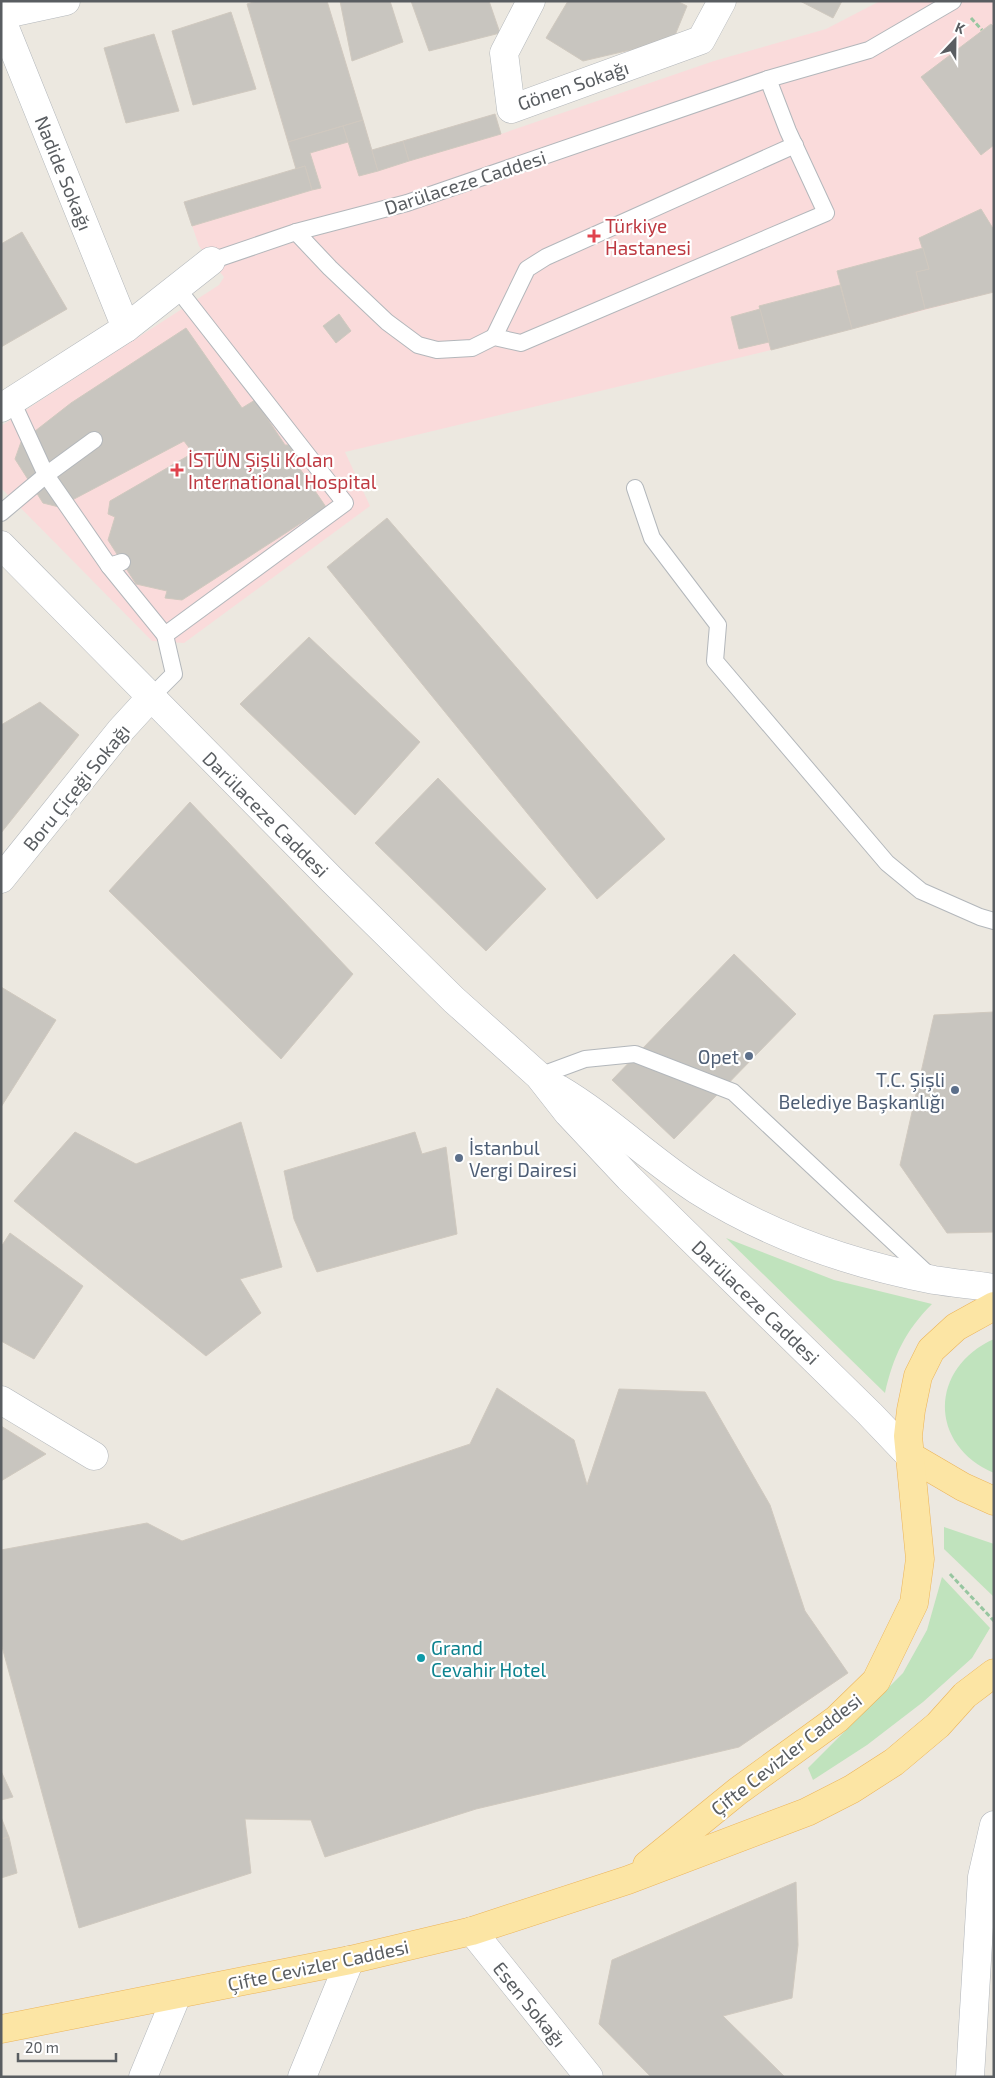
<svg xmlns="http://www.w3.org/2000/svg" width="995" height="2078" font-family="'Exo 2',sans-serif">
<rect width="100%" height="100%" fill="#ece8e0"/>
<!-- medical -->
<polygon fill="#fadbdb" points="257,1 327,1 372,150 495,114 501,134 714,61 826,29 880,1 994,1 994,292 771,350 345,452 370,506 184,643 152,641 1,488 1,426 219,285 224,277 199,246 184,202 296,169 247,4"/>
<!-- green -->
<g fill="#c0e3bd">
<path d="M726 1238 834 1280 932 1304C905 1331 893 1357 885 1393Z"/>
<path d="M994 1339V1473C928 1445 929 1368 994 1339Z"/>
<polygon points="944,1527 994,1544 994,1597 944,1549"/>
<polygon points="942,1577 990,1628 972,1658 923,1702 867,1745 813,1780 808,1768 903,1673 927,1630"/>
</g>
<!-- building -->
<g fill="#c8c5bf" stroke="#d0c9bf">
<polygon points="257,1 327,1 363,120 288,142 247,4"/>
<polygon points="340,1 390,1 403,42 352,61"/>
<polygon points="411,1 489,1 500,33 429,51"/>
<polygon points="568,1 677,1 687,6 673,40 583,61 546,38"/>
<polygon points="800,1 842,1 833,18"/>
<polygon points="231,12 256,89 193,105 172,31"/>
<polygon points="991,24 994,27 994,145 981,155 921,77"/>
<polygon points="154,34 179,111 126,123 104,48"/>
<polygon points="495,114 501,134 409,161 403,141"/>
<polygon points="363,120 378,171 359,176 343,126"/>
<polygon points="343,126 348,142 310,153 321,188 312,190 305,166 296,169 288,142"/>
<polygon points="403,141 409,161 378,171 372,150"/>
<polygon points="305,166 312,190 192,226 184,202"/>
<polygon points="981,209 994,230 994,292 925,309 916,272 929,269 919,238"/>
<polygon points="22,232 67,309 1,347 1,244"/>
<polygon points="923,248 929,269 916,272 925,309 852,329 837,271"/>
<polygon points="840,285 852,329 771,350 759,306"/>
<polygon points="760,309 769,342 739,349 731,317"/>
<polygon points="339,314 351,331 336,343 323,326"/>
<polygon points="186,328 242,408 255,400 285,445 289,445 297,457 294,460 326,507 182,600 165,598 167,591 136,584 108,540 115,517 108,514 110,501 193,453 184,441 59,507 43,503 15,459 21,442 71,403"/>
<polygon points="387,518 665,839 597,899 327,567"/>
<polygon points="309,637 420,742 355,815 240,704"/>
<polygon points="40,702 79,735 1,833 1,725"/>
<polygon points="438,778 546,889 486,951 375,843"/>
<polygon points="190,802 353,974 281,1059 109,891"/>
<polygon points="734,954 796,1014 674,1139 612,1080"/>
<polygon points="1,987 56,1020 1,1107"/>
<polygon points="994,1012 994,1232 947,1233 900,1165 934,1015"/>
<polygon points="241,1122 282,1267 240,1279 261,1313 206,1356 14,1201 75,1132 136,1164"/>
<polygon points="415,1132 422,1154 446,1147 457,1234 317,1272 294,1219 284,1171"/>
<polygon points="10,1233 83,1286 34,1359 1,1341 1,1247"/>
<polygon points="497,1388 574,1440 587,1485 619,1389 705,1392 770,1505 805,1611 848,1673 739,1747 476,1809 325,1857 311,1820 245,1819 251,1873 79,1928 1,1643 1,1550 147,1523 182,1541 470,1444"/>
<polygon points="1,1426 46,1454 1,1481"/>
<polygon points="1,1771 13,1797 1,1800"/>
<polygon points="1,1817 9,1837 1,1839"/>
<polygon points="9,1837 17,1873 1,1878 1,1839"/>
<polygon points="796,1882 798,1945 792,1998 723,2016 785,2077 651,2077 599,2024 612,1960"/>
</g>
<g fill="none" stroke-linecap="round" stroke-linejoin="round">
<!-- lane casing -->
<g stroke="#b3b7bb" stroke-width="18">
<g id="lane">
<polyline points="296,232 330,268 387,322 418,345 437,350 472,348 494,337 521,343 826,213 788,131 768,79"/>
<polyline points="211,261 296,232 407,203 768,79 869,50 953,1"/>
<polyline points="494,337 527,269 546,257 795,145"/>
<polyline points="94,440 46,475 109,566 122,562"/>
<polyline points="635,488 652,538 718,625 715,661 887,863 921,891 980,917 994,921"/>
<polyline points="1,513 46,475 12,401"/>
<polyline points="109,566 165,635 345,503 177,288"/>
<polyline points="152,696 174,674 165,635"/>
<polyline points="539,1076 585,1059 635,1054 733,1092 931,1277"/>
</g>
</g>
<!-- street casing -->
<g stroke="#b3b7bb" stroke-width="29">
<g id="street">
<polyline points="531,1 504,53 511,109 701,40 722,1"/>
<polyline points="1,15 66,1"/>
<polyline points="1,18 126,328"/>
<polyline points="1,408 126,328 211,261"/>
<polyline points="1,879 120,731 152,696"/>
<polyline points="1,1400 94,1456"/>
<polyline points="472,1931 589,2077"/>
<polyline points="143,2077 177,1995"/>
<polyline points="302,2077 350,1960"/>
</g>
</g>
<!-- secondary casing -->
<g stroke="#b2b6bb" stroke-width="29">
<g id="secondary">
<polyline points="1,545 330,878 454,1000 539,1076 568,1113 629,1178 870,1414 910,1456"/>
<path d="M559 1089C608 1118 649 1159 697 1190 768 1235 851 1264 934 1280 953 1283 974 1285 994 1288"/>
<polyline points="970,2077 982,1877 994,1825"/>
</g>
</g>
<!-- primary casing -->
<g stroke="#ecb459" stroke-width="29">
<g id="primary">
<polyline points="910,1456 963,1487 994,1501"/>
<polyline points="647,1865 738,1791 837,1719 876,1681 914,1603 920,1559 908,1436 911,1410 918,1376 931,1350 956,1327 994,1306"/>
<polyline points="1,2029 350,1960 472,1931 628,1880 807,1812 852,1789 894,1762 938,1725 965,1695 994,1673"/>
</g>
</g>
<!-- path -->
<g stroke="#97c6a0" stroke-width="3" stroke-dasharray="5 2.5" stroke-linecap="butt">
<polyline points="971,18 982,30"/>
<polyline points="950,1574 994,1621"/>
</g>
<!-- lane -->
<use href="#lane" stroke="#fff" stroke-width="16"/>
<!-- street -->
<use href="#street" stroke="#fff" stroke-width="28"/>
<!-- secondary -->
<use href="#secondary" stroke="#fff" stroke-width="28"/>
<!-- primary -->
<use href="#primary" stroke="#fce5a4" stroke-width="28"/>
</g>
<!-- markers -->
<g fill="#e0444e" stroke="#fff" stroke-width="2">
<path d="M591.5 228.5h5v5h5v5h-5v5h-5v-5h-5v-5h5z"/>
<path d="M174.5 462.5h5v5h5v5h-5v5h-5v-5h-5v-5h5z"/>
</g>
<g fill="#5c6f8a" stroke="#fff" stroke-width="2">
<circle cx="749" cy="1056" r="5"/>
<circle cx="955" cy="1090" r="5"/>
<circle cx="459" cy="1158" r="5"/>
</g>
<circle fill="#0f9aa8" stroke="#fff" stroke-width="2" cx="421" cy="1658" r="5"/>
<g text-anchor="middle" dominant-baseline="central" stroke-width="4.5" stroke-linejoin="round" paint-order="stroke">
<!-- street labels -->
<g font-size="19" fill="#595d61" stroke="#fff">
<text transform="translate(573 85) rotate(-19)">Gönen Sokağı</text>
<text transform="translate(64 173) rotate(68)">Nadide Sokağı</text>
<text transform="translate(465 182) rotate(-18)">Darülaceze Caddesi</text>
<text transform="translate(76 787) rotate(-51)">Boru Çiçeği Sokağı</text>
<text transform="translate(266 814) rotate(45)">Darülaceze Caddesi</text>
<text transform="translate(756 1302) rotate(44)">Darülaceze Caddesi</text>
<text transform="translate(786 1754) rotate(-38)">Çifte Cevizler Caddesi</text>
<text transform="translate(318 1965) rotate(-12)">Çifte Cevizler Caddesi</text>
<text transform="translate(530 2004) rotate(51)">Esen Sokağı</text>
</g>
<!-- health labels -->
<g font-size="19" fill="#be3a42" stroke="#fff" text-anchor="start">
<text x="605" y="225">Türkiye<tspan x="605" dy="22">Hastanesi</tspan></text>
<text x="188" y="459">İSTÜN Şişli Kolan<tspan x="188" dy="22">International Hospital</tspan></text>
</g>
<!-- service labels -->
<g font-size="19" fill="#4e5e75" stroke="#fff" text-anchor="end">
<text x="739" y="1056">Opet</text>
<text x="945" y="1079">T.C. Şişli<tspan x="945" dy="22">Belediye Başkanlığı</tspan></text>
<text x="469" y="1147" text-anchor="start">İstanbul<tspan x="469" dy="22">Vergi Dairesi</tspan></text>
</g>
<!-- culture labels -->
<g font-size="19" fill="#0d838f" stroke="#fff" text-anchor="start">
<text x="431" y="1647">Grand<tspan x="431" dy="22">Cevahir Hotel</tspan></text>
</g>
</g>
<!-- border -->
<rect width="995" height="2078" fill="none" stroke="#595d61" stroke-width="5"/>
<!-- north arrow -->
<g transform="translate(955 40) rotate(22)" stroke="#ffffff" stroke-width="4" paint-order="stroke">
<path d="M0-4L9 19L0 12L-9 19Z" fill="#595d61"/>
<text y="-8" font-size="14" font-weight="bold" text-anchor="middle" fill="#595d61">K</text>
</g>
<!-- scale -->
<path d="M18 2053v8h98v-8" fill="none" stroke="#595d61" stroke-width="2.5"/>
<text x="25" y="2053" font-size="15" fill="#595d61" stroke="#ffffff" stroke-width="4" paint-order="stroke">20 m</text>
</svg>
